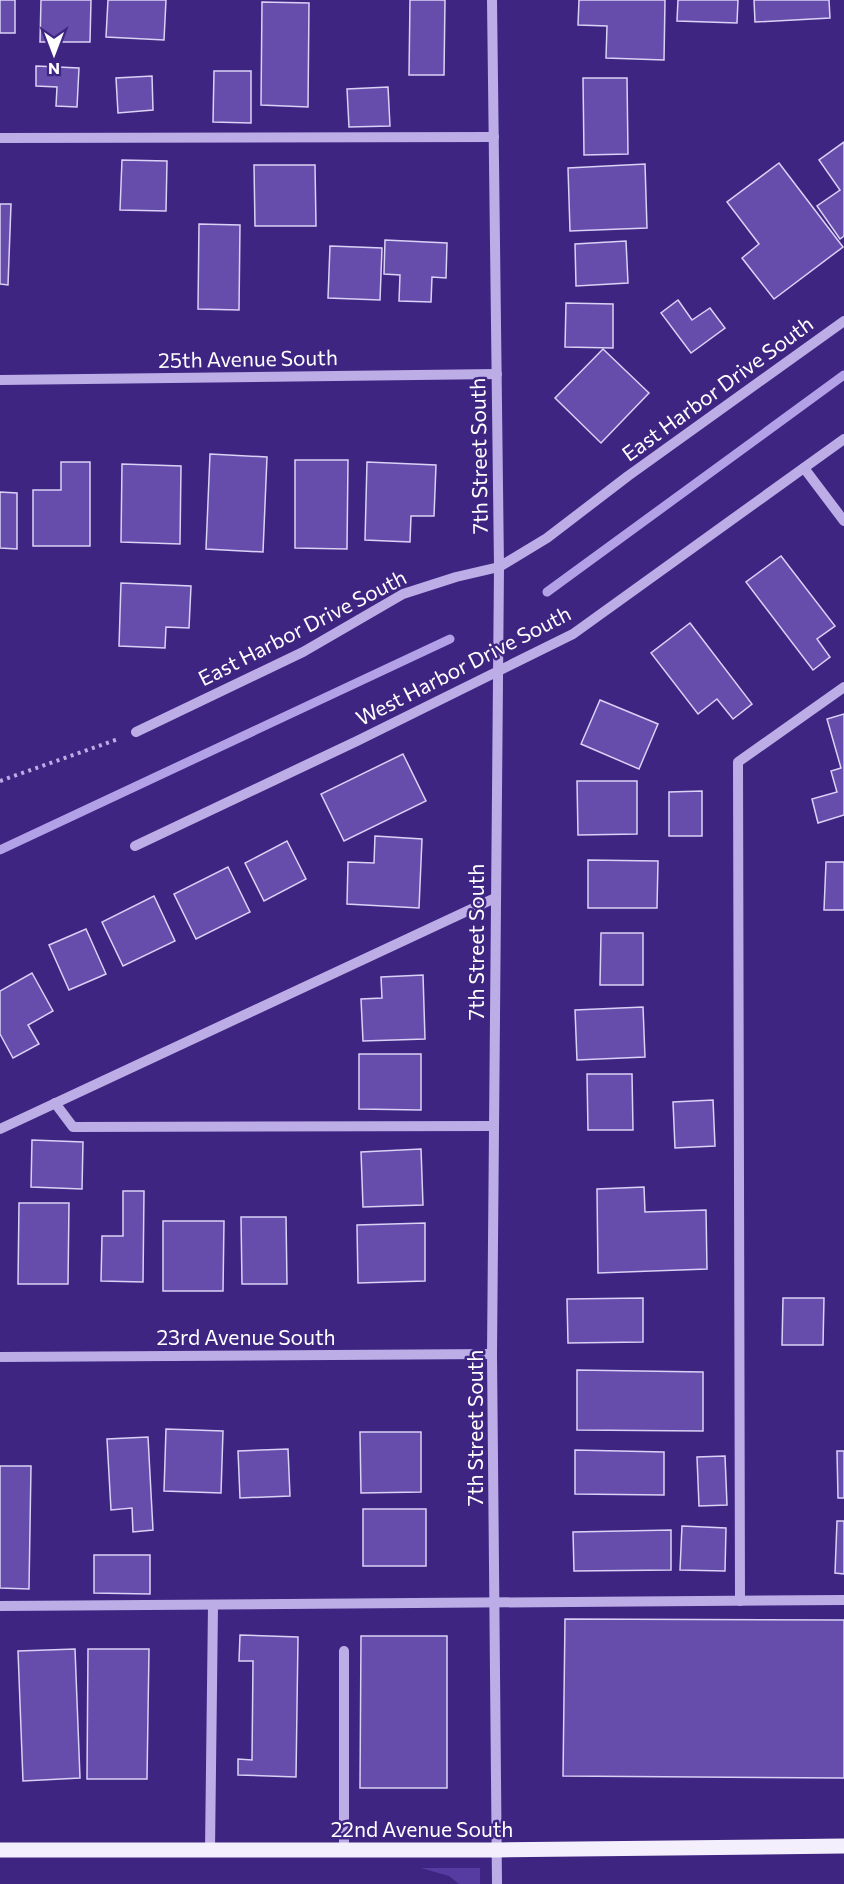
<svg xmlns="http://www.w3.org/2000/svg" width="844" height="1884" font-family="Commissioner,sans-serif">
<rect width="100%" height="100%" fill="#3f2582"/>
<!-- green -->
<polygon fill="#563ca1" points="0,1868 480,1868 480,1884 459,1884 449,1876 421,1868"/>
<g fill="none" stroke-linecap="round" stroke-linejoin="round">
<!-- stream -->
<g stroke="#b3a1e8" stroke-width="9">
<polyline points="547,592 844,375"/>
<polyline points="0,850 450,639"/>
</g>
</g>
<!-- building -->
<g fill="#664dab" stroke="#dad1f6" stroke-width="1.5">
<rect x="0" y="0" width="15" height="33"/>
<polygon points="41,0 91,0 90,42 40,42"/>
<polygon points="108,0 166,0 164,40 106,37"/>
<polygon points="410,0 445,0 444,75 409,75"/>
<polygon points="579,0 665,0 664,60 606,58 607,26 578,25"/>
<polygon points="678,0 738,0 737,23 677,21"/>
<polygon points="754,0 829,0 830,18 755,22"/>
<polygon points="262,2 309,3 308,107 261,105"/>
<polygon points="36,66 79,68 77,107 56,106 57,87 36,86"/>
<polygon points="214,71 251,71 251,123 213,122"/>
<polygon points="152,76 153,110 118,113 116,78"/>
<polygon points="583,78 627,78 628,154 584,155"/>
<polygon points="388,87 390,126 349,127 347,89"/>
<polygon points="844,142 844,236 840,239 817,206 840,190 819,160"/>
<polygon points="122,160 167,161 166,211 120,210"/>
<polygon points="779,163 843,247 774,299 742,258 759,244 727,202"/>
<polygon points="645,164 647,228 570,231 568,168"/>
<polygon points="254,165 315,165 316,226 255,226"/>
<polygon points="0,204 11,204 8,285 0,284"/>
<polygon points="199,224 240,225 239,310 198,309"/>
<polygon points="385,240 447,243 446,278 432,277 431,302 399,301 400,275 384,274"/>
<polygon points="626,241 628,283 576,286 575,244"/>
<polygon points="330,246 382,248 380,300 328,298"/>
<polygon points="678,300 692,320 710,308 725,328 691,353 661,313"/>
<polygon points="566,303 613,304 613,348 565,347"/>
<polygon points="603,349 649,393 601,443 555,398"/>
<polygon points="210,454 267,457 263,552 206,549"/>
<polygon points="295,460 348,460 347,549 295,548"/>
<polygon points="61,462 90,462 90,546 33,546 33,490 61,490"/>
<polygon points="367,462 436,465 434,516 411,516 410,542 365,540"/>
<polygon points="122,464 181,466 180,544 121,542"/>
<polygon points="0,492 17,493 17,549 0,548"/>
<polygon points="781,556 835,626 817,639 830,657 813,670 746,582"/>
<polygon points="121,583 191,586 189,628 166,627 165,648 119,646"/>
<polygon points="690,623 752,704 733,719 717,699 698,714 651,653"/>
<polygon points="600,700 658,724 639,769 581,744"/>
<polygon points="844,714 844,815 818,823 812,799 837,792 831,771 841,768 827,719"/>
<polygon points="403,754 426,801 344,841 321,794"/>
<polygon points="577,781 637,781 637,834 578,835"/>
<polygon points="702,791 702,836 669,836 669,792"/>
<polygon points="375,836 422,839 419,908 347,904 348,862 374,863"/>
<polygon points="287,841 306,879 264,901 245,863"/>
<polygon points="588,860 658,861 657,908 588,908"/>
<polygon points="826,862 844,862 844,910 824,910"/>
<polygon points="228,867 250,912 196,939 174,894"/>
<polygon points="154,896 175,941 123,966 102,922"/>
<polygon points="86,929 106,974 69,990 49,945"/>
<polygon points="601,933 643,933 643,985 600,985"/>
<polygon points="32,973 53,1011 28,1025 39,1044 13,1058 0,1034 0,991"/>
<polygon points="423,975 425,1039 363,1041 361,999 382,998 381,977"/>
<polygon points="643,1007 645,1057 577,1060 575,1010"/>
<polygon points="359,1054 421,1054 421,1110 359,1109"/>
<polygon points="587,1074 632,1074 633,1130 588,1130"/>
<polygon points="713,1100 715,1146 675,1148 673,1102"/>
<polygon points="32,1140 83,1142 82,1189 31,1187"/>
<polygon points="421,1149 423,1205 363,1207 361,1152"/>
<polygon points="644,1187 645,1212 706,1210 707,1269 598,1273 597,1189"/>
<polygon points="123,1191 144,1191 143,1282 101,1281 102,1236 123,1236"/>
<polygon points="19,1203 69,1203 68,1284 18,1284"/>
<polygon points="241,1217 286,1217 287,1284 242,1284"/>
<polygon points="163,1221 224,1221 223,1291 163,1291"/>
<polygon points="425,1223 425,1281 358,1283 357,1225"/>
<polygon points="643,1298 643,1342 568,1343 567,1299"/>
<polygon points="783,1298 824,1298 823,1345 782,1345"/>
<polygon points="577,1370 703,1372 703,1431 577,1430"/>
<polygon points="166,1429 223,1431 221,1493 164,1491"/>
<polygon points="360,1432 421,1432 421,1492 361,1493"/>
<polygon points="148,1437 153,1530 133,1532 132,1508 111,1510 107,1439"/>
<polygon points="288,1449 290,1496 240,1498 238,1451"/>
<polygon points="575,1450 664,1452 664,1495 575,1494"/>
<polygon points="837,1451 844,1451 844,1498 838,1498"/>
<polygon points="725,1456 727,1505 699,1506 697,1457"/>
<polygon points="0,1466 31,1466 29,1589 0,1588"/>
<rect x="363" y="1509" width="63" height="57"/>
<polygon points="837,1521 844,1521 844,1574 835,1573"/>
<polygon points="682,1526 726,1528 725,1571 680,1570"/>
<polygon points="671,1530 671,1570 574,1571 573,1532"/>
<polygon points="94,1555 150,1555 150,1594 94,1593"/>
<polygon points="565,1619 844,1620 844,1778 563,1776"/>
<polygon points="240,1635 298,1637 296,1777 238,1775 238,1759 252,1760 253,1661 239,1661"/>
<polygon points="361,1636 447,1636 447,1788 360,1788"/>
<polygon points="75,1649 80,1778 23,1781 18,1651"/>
<polygon points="88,1649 149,1649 147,1779 87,1779"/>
</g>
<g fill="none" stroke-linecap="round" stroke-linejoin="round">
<!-- path -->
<polyline stroke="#bcade7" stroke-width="4" stroke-dasharray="3 4.5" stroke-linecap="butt" points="0,781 118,739"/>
<!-- minor -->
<g stroke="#bcade7" stroke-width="10">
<polyline points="492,0 499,567 492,1354 497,1884"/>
<polyline points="0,138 494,137"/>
<polyline points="0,380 497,374"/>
<polyline points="804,468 844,521"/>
<polyline points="136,732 303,652 403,594 456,577 499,567 547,538 628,476 844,321"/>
<polyline points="135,846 357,741 573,634 844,439"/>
<polyline points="55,1103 73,1127 494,1126"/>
<polyline points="0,1129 495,898"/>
<polyline points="0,1357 492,1354"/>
<polyline points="740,1601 738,762 844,687"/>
<polyline points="0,1606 844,1600"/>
<polyline points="210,1850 213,1605"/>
<polyline points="344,1850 344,1651"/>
</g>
<!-- major -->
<polyline stroke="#f4effd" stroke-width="15" points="0,1850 497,1850 844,1846"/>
</g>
<g text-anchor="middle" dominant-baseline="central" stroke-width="5" stroke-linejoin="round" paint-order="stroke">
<!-- street labels -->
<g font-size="21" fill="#fff" stroke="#3f2582">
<text transform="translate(248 358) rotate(-1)">25th Avenue South</text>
<text transform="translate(717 388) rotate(-36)">East Harbor Drive South</text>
<text transform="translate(478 456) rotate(-91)">7th Street South</text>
<text transform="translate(302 627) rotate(-27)">East Harbor Drive South</text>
<text transform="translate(463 665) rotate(-27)">West Harbor Drive South</text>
<text transform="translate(475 942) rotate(-90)">7th Street South</text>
<text x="246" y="1336">23rd Avenue South</text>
<text transform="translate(474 1428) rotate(-90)">7th Street South</text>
<text x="422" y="1828">22nd Avenue South</text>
</g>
</g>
<!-- north arrow -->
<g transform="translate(54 54) rotate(180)" stroke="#3f2582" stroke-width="4.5" paint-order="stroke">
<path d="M0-4.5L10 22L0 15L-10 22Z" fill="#ffffff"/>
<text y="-9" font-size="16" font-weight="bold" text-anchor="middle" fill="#ffffff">N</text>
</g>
</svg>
